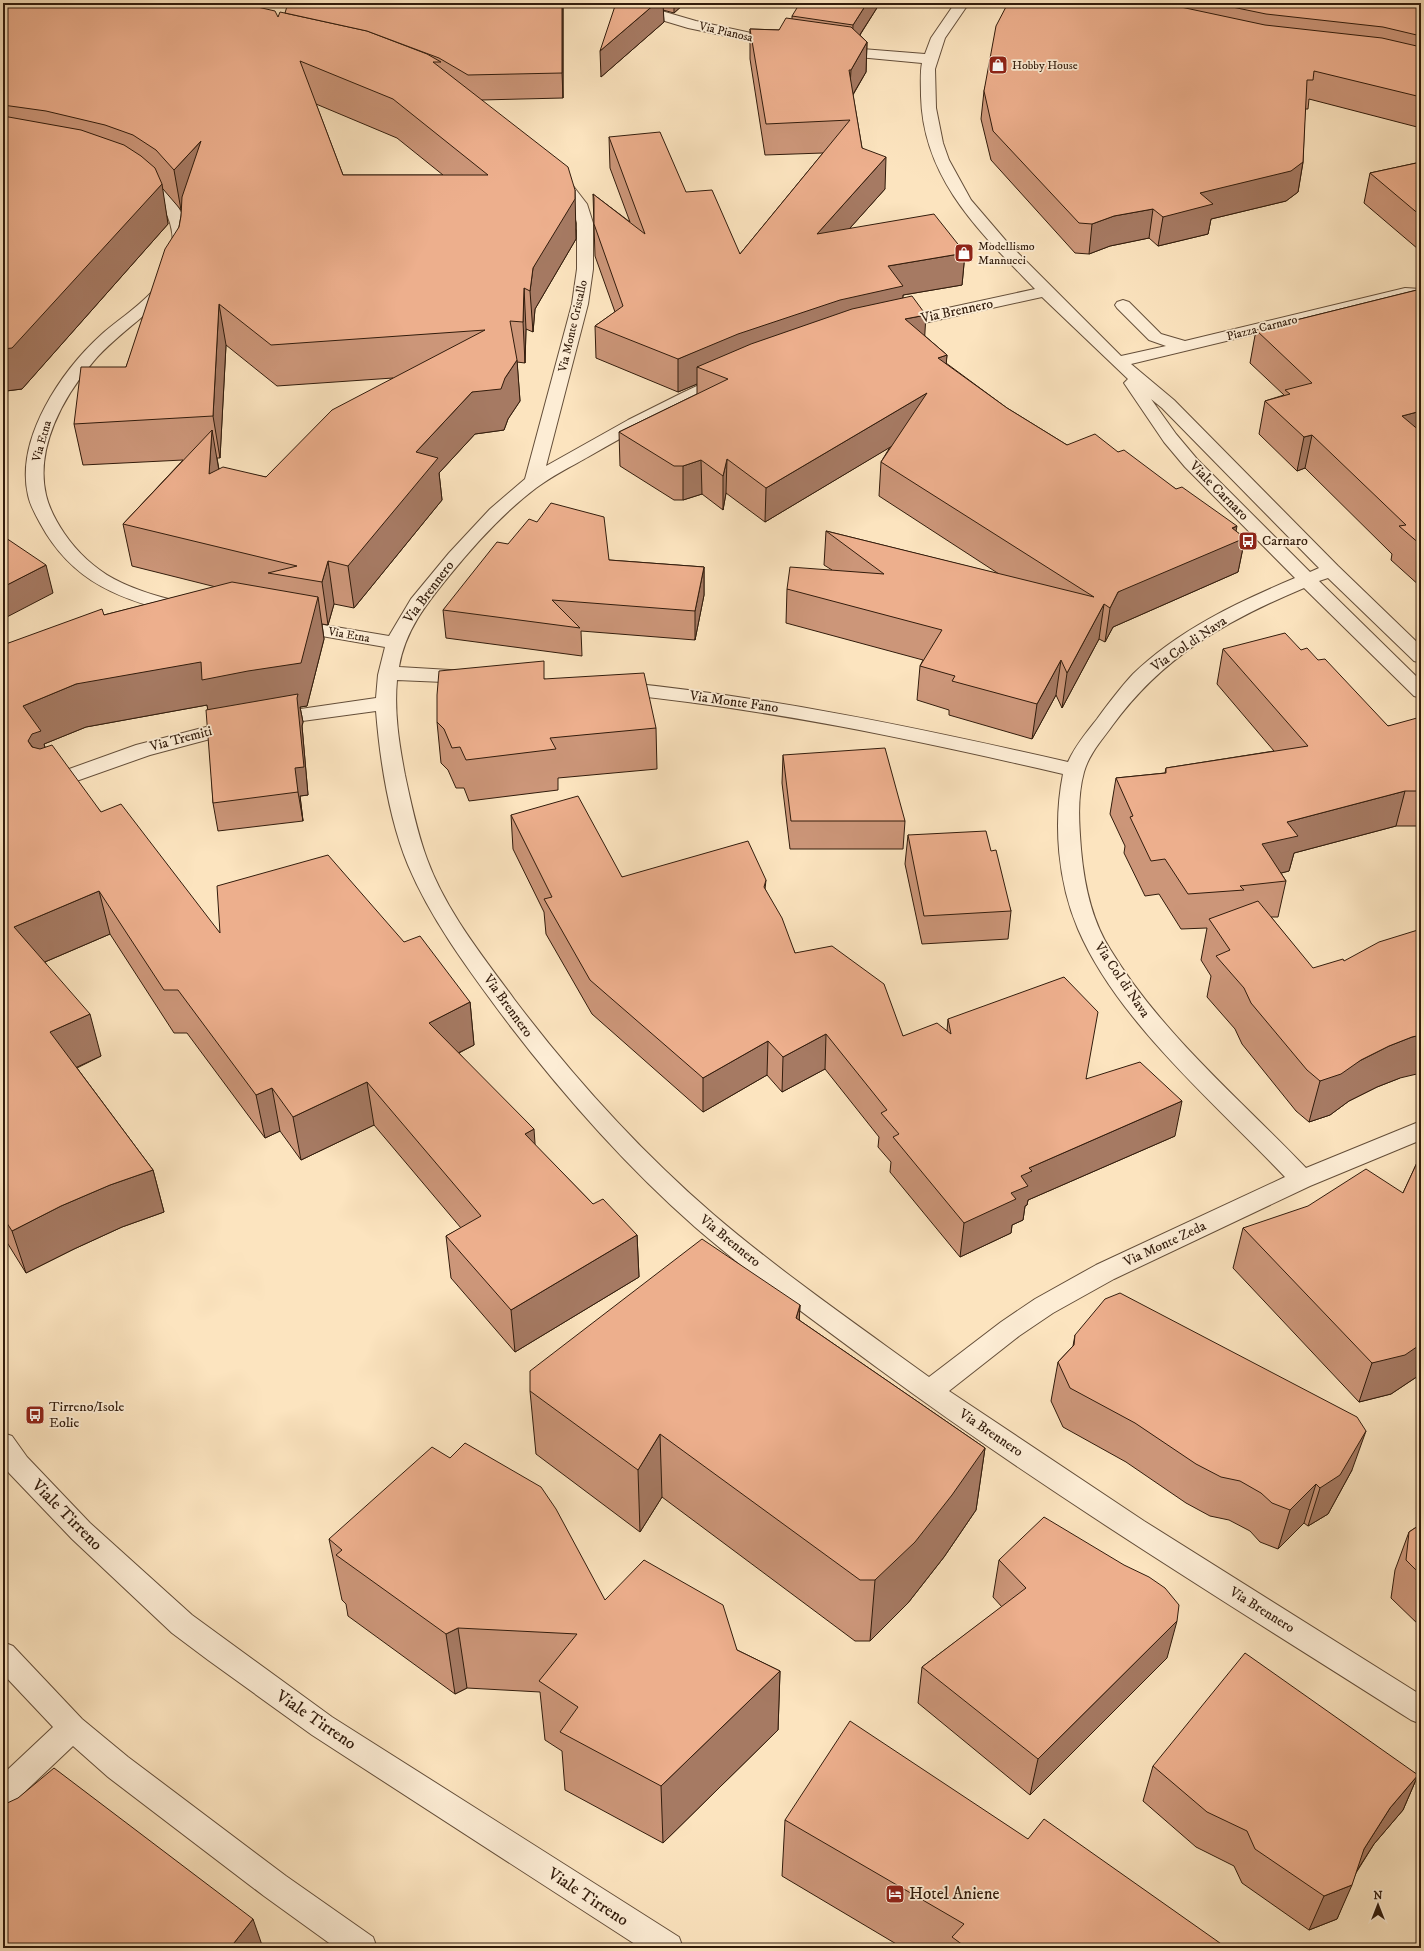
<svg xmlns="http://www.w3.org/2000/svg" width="1424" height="1951" font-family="'IM FELL DW Pica',serif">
<rect width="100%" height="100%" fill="#fce4bf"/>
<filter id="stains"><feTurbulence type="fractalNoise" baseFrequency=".005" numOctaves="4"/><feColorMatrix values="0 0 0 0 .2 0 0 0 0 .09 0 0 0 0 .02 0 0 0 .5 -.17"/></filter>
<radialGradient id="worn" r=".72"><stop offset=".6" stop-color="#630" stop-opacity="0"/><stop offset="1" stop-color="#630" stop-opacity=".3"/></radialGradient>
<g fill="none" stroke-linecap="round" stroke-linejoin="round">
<!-- minor casing -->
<g stroke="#644e39" stroke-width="2">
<g id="minor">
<polygon points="613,3 634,3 696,21 784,40 786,43 784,46 779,47 688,28 615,6"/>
<path d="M955 3H969L945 38 935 69 936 108 943 143 949 160 971 200 1007 242 1121 356 1166 346 1149 340 1117 308 1115 305 1117 302 1123 300 1129 302 1161 334 1185 341 1405 288 1421 289V299L1405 298 1131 364 1174 400 1338 566 1421 646V663L1414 661 1328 578 1319 581 1421 681V698L1414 696 1304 588C1226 621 1163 656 1112 726 1102 740 1089 754 1084 772 1077 797 1079 824 1081 849 1084 883 1091 919 1110 949 1161 1033 1238 1097 1306 1168L1421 1121V1140L1310 1186 1114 1279 1053 1313 1019 1336 949 1391 1144 1521 1421 1695V1724L1411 1720C1232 1606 1050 1495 879 1369 817 1323 754 1278 695 1227 626 1166 564 1096 508 1023 471 973 432 922 408 865 389 819 380 760 376 711L273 725 266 724 263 719 266 714 273 713 376 698 378 675 385 647 287 630 285 626 287 622 294 620 389 636 411 599 449 553 490 509 525 479 572 304 577 269V223L571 204 550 176 553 173H563L587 204 593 223V269L588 304 546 466 628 420 682 393 718 376 724 375 730 376 732 380 730 384C681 406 634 430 588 457 570 467 552 476 536 488 503 513 475 544 449 576 426 604 405 631 399 667L467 671 474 673 477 677 474 681 467 683 397 680C394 712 399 743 405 775 411 803 417 832 427 859 446 911 482 955 514 999 573 1077 639 1150 713 1214 782 1273 856 1324 929 1377L1001 1322 1035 1299 1096 1265 1285 1177C1216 1104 1118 1022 1078 929 1058 882 1053 824 1063 774 916 740 769 709 619 694L612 692 609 688 612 684 619 682C771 697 919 728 1068 762 1075 746 1086 733 1097 719 1108 704 1120 688 1133 674 1178 630 1238 602 1295 578L1185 467 1164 442 1124 383 1128 379 1042 297 897 329 891 327 889 324 891 321 897 319 1035 289C981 233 923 180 921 96 921 85 920 73 922 63L837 55 832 54 830 51 832 48 837 47 925 54 931 38ZM1151 399 1162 408 1319 568 1310 572 1197 459 1176 434Z"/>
<path d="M140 177C180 187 201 240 180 275 158 311 119 331 93 362 63 397 35 448 46 495 49 508 56 521 64 533 77 552 94 568 114 579 138 592 165 598 192 605L194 609 192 613 185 615C122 600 73 584 40 523 35 514 30 505 28 495 15 438 62 370 102 334 126 313 163 292 171 259 176 237 171 210 152 196 146 191 137 188 132 182L135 179Z"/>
<polygon points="237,719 244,720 247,725 244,730 150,755 51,790 44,788 41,783 44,778 136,745"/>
<polygon points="3,1433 12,1436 27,1457 90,1523 192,1615 332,1717 679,1937 683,1948 641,1948 312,1735 208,1660 172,1633 72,1539 9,1473 3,1465"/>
<polygon points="3,1642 13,1646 82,1719 128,1757 286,1876 373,1937 377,1948 336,1948 264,1896 108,1777 73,1746 13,1803 3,1807 3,1774 53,1727 3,1674"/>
</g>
</g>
<!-- minor -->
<use href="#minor" fill="#fdedd5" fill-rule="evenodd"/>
</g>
<!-- wall -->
<g fill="#cc9679" stroke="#321c0c" fill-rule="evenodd">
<path d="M3 3 278 17 285 13 563 3V98L481 100 576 230V239L535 309 533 332 526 329 525 363 517 362 520 401 508 419 504 430 475 434 439 473 442 500 354 608 334 604 328 625 322 624 324 639 307 706 300 707 303 722 302 726 308 795 300 796 303 821 218 831 213 803 208 710 207 705 86 727 44 744 45 747 101 812 220 933 404 942 470 1002 474 1045 459 1053 535 1145 593 1204 637 1235 639 1277 515 1352 451 1278 446 1236 461 1228 374 1125 301 1160 280 1131 265 1138 187 1033H174L110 934 45 962 101 1056 77 1068 153 1170 164 1212 122 1227 74 1249 26 1273 3 1236V645L104 615 216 587 132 566 123 524 183 460 83 465 74 424 126 367 179 227 181 216 182 209 181 210 163 189H162L168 224 22 389 6 391 5 408 3 411ZM316 104 397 138 443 175H343ZM226 345 277 386 393 378 266 477 219 469 217 458H220Z"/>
<polygon points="616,3 685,3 674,13 663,10 664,22 601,77"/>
<polygon points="880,3 860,35 867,42 866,72 853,95 862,148 885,189 850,228 965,253 962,285 903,295 903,298 925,336 947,355 946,363 1007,408 1067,445 1118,452 1176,489 1245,538 1238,572 1113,627 1105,642 1099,639 1062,708 1056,695 1032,739 949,715 949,710 917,700 920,666 923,660 786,623 787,589 832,570 824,565 826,531 999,574 879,496 881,462 890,447 765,522 726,493 723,510 702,494 683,500 674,500 620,466 619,432 697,394 697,384 678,392 596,358 595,326 615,312 595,256 593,194 630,222 610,168 609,137 686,192 740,254 823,153 765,155 750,59 750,29 779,30 792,19 792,16"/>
<polygon points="1008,3 1421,3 1421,128 1309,99 1308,109 1305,109 1303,162 1298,192 1286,201 1211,219 1208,234 1158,246 1149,238 1110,246 1089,254 1075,253 991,160 981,119 984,91"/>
<polygon points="1421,162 1421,248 1418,249 1364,203 1370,173"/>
<polygon points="1421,289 1421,587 1391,560 1392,554 1305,468 1297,471 1259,434 1265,401 1284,395 1250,363 1256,330"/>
<polygon points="508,544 609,560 704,567 704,595 695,640 581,631 582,656 446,638 443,610"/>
<polygon points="1223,649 1301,650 1318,660 1388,726 1421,722 1421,826 1396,826 1294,853 1289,871 1281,873 1286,881 1278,917 1271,917 1400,1078 1377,1087 1349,1101 1330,1115 1309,1122 1296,1111 1242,1044 1235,1029 1207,997 1211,976 1201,960 1207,928 1181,929 1159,894 1145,896 1124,853 1125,846 1110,814 1116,778 1165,773 1166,768 1274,751 1217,684"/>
<polygon points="545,679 656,728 657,769 558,778 558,790 469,801 464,788 456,788 448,770 441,763 437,722"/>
<polygon points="783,755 905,821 903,849 790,849 782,783"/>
<polygon points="511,815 622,877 766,880 765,889 795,953 903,1036 947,1031 948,1019 1087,1079 1175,1136 1028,1200 1027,1205 1025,1206 1023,1220 1012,1225 1011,1233 960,1257 890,1172 891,1162 878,1147 879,1137 825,1069 782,1092 767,1075 703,1112 592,1014 546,934 544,912 513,849"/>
<polygon points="908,835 991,851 1011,911 1008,939 922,944 905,864"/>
<polygon points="1421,1154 1421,1374 1391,1394 1359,1402 1233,1268 1243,1228 1403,1193"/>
<polygon points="800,1305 799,1320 985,1448 976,1510 944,1557 908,1603 870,1641 855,1641 662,1497 640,1532 536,1454 530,1391"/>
<polygon points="1075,1335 1352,1470 1328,1514 1308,1526 1304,1523 1278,1549 1260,1542 1250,1531 1229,1520 1210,1516 1186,1503 1126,1462 1063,1427 1051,1401 1058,1362 1073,1346"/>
<polygon points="1421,1524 1421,1627 1391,1598 1395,1570 1409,1532"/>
<polygon points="329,1539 605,1600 737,1650 780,1671 778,1730 663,1843 565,1790 562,1751 545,1740 540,1692 467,1688 455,1694 348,1616 346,1604 342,1600"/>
<polygon points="999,1560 1167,1658 1030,1795 918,1703 922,1667 1002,1607 993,1597"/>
<polygon points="1153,1766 1418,1775 1403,1810 1374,1844 1356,1873 1337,1919 1309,1930 1242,1883 1234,1866 1196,1847 1143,1801"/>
<polygon points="785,1820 1028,1839 1227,1948 903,1948 782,1876"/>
</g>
<!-- shaded-wall -->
<g fill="#a67a63" stroke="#321c0c">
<polygon points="562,3 563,3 563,98 562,73"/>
<polygon points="656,3 663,3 664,22 601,77 600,51"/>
<polygon points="674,3 685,3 674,13"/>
<polygon points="867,3 880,3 852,47 853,25"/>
<polygon points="867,42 866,72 849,101 851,70"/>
<polygon points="201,141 207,180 181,210 174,170"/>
<polygon points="886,157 885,189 816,266 817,234"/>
<polygon points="1303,162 1298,192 1286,201 1211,219 1208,234 1158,246 1163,217 1200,193"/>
<polygon points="162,184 168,224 22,389 6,391 5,408 3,411 3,349"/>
<polygon points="575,190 576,239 535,309 533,332 530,291 533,268"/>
<polygon points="1153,209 1149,238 1110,246 1089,254 1092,224 1114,216"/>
<polygon points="1421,237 1421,248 1418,249"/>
<polygon points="965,253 962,285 903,295 901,318 697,367 697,384 678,392 678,359 888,266"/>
<polygon points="524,288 526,329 525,363 523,322"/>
<polygon points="219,304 226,345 220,458 213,416"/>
<polygon points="926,315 924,348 905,319"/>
<polygon points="947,355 944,389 938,358"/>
<polygon points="517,360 520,401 508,419 504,430 475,434 439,473 442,500 354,608 348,566 416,452 472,392 505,378"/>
<polygon points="927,393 924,427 765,522 766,488"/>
<polygon points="1421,411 1421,442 1402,416"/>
<polygon points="212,430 219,471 209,474"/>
<polygon points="1312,435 1305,468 1297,471 1304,437"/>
<polygon points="727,459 726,493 723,510 723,476"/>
<polygon points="701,460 702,494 683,500 683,466"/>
<polygon points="1237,526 1234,542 1245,538 1238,572 1113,627 1105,642 1110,608 1118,592"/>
<polygon points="328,561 334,604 328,625 322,582"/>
<polygon points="46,565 53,593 3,619 3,587"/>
<polygon points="704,567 704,595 695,640 695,611"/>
<polygon points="318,597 324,639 307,706 300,707 303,722 302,726 308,795 300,796 303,821 298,792 210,723 207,705 86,727 44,744 52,773 28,741 23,706 76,684"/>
<polygon points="1104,604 1099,639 1062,708 1067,673"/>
<polygon points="1061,660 1056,695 1032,739 1037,704"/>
<polygon points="1405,791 1396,826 1294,853 1289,871 1254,880 1262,844 1287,822"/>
<polygon points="99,891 110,934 26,970 14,927"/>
<polygon points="470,1002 474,1045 434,1065 429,1023"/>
<polygon points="90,1014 101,1056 62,1074 50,1032"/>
<polygon points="826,1034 825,1069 782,1092 783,1057"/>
<polygon points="1421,1035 1421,1073 1400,1078 1377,1087 1349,1101 1330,1115 1309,1122 1320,1081 1389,1046 1412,1037"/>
<polygon points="768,1041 767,1075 703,1112 703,1078"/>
<polygon points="367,1082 374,1125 301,1160 293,1117"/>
<polygon points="272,1088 280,1131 265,1138 256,1095"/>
<polygon points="1182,1101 1175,1136 1028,1200 1027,1205 1025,1206 1023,1220 1012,1225 1011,1233 960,1257 964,1223 1011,1193 1021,1176 1029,1168"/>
<polygon points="534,1129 537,1172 525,1134"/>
<polygon points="153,1170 164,1212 122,1227 74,1249 26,1273 12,1231 61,1206 110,1185"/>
<polygon points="637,1235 639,1277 515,1352 511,1310"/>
<polygon points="800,1305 797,1369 796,1318"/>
<polygon points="1421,1344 1421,1374 1391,1394 1359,1402 1372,1363"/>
<polygon points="1366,1431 1352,1470 1328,1514 1308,1526 1320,1488"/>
<polygon points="660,1434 662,1497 640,1532 638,1470"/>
<polygon points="985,1448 976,1510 944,1557 908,1603 870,1641 875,1580"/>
<polygon points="1316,1484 1304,1523 1278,1549 1290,1510"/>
<polygon points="1177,1621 1167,1658 1030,1795 1038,1759"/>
<polygon points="458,1628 467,1688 455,1694 446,1634"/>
<polygon points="780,1671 778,1730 663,1843 661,1786"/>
<polygon points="1418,1775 1403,1810 1374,1844 1349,1883 1364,1849 1390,1808"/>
<polygon points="1352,1885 1337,1919 1309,1930 1324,1896"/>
<polygon points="253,1919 263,1948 230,1948"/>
</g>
<!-- building -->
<g fill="#edaf8d" stroke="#321c0c" fill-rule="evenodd">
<path d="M3 3H240L275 11 278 17 280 12 367 31 427 54 441 62H433L568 167 575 190V199L533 268 530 291 524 288 523 322 510 321 517 360 505 378 501 389 472 392 416 452 438 458 348 566 328 561 322 582 268 573 297 566 123 524 212 430 209 474 223 467 266 477 332 410 485 330 271 345 219 304 213 416 74 424 81 367H126L165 249 179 227 181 216 182 197 201 141 174 170 156 150 133 135 105 125 46 111 3 105ZM300 61 393 99 488 175H343Z"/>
<polygon points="288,3 562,3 562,73 468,75 439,58 367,31 285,13"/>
<polygon points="616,3 656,3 600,51"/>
<polygon points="800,3 867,3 853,25 792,16"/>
<polygon points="1008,3 1162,3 1265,25 1382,38 1421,47 1421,97 1314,71 1313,80 1307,80 1303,162 1291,171 1200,193 1213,204 1163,217 1153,209 1114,216 1092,224 1079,223 993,131 984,91 996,26"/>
<polygon points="1213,3 1421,3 1421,36 1383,27 1266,14"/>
<polygon points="786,18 851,27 867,42 851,70 849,70 862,148 886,157 817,234 934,214 965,253 888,266 903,286 840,300 738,334 678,359 595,326 623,306 594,224 594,198 593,194 645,234 609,137 660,132 686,192 712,190 740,254 850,120 766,124 750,29 779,30"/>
<polygon points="3,116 81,130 124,145 141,156 155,168 162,184 12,348 3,349"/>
<polygon points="1421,162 1421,216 1370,173"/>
<polygon points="1421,289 1421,411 1402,416 1421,432 1421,545 1399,526 1406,525 1312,435 1304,437 1265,401 1290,394 1285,390 1312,383 1256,330"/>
<polygon points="912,296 926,315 905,319 947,355 938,358 1007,408 1067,445 1095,434 1118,452 1124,450 1176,489 1182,487 1237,526 1232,528 1245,538 1118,592 1110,608 1104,604 1067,673 1061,660 1037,704 952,681 955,676 920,666 942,630 787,589 790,567 884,574 826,531 1094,597 881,462 927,393 766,488 727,459 723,476 701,460 683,466 674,466 619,432 728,379 697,367 751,344 852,309"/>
<polygon points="551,503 604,517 609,560 704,567 695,611 552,600 580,628 443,610 497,542 508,544 529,519 537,522"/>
<polygon points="3,536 46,565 3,587"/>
<polygon points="232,582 318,597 301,663 248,671 202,680 201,662 76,684 23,706 41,731 32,734 28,741 32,747 40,749 52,745 101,812 121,804 220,933 217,886 328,855 404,942 420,936 470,1002 429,1023 534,1129 525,1134 593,1204 603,1199 637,1235 511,1310 446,1236 481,1216 367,1082 293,1117 272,1088 256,1095 178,990 164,990 99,891 14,927 90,1014 50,1032 153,1170 110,1185 61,1206 12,1231 3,1217 3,645 102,609 104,615"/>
<polygon points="1285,633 1301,650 1307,648 1318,660 1325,659 1388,726 1417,718 1421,722 1421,791 1405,791 1287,822 1298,836 1262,844 1286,881 1240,886 1244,890 1188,894 1165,859 1151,861 1130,817 1133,816 1116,778 1166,773 1166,768 1308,746 1223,649"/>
<polygon points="544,661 544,679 644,673 656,728 550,738 556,749 466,760 460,747 452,748 444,729 437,722 437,695 439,671"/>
<polygon points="298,694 297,698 304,767 295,768 298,792 213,803 206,710"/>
<polygon points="885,748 905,821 791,821 783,755"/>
<polygon points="578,796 622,877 748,841 766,880 764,887 782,918 795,953 832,946 884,984 903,1036 937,1023 951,1034 948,1019 1064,977 1098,1012 1086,1079 1140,1062 1182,1101 1029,1168 1032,1171 1021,1176 1028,1186 1011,1193 1016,1199 964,1223 893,1137 899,1134 881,1113 887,1110 826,1034 783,1057 768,1041 703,1078 590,980 544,899 552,897 511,815"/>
<polygon points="986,831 991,851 996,850 1011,911 924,916 908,835"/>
<polygon points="1258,901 1313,968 1343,959 1344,961 1379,942 1421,929 1421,1035 1412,1037 1389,1046 1361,1060 1341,1074 1320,1081 1307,1070 1251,1003 1244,988 1216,956 1230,950 1209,919"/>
<polygon points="1421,1154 1421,1344 1405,1355 1372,1363 1243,1228 1308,1206 1366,1169 1403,1193"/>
<polygon points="702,1239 800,1305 796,1318 985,1448 952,1495 915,1542 875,1580 860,1580 660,1434 638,1470 530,1391 530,1371"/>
<polygon points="1120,1293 1357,1417 1366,1431 1340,1475 1320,1488 1316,1484 1290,1510 1272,1503 1261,1493 1240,1481 1221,1477 1196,1464 1135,1423 1070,1388 1058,1362 1074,1345 1075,1335 1105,1299"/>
<polygon points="465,1443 541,1487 556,1509 605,1600 644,1560 723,1605 737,1650 780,1671 661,1786 560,1732 578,1707 539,1681 577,1634 458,1628 446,1634 336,1555 342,1550 329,1539 432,1447 450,1458"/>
<polygon points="1044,1517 1124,1565 1149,1577 1165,1588 1179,1605 1177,1621 1038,1759 922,1667 1026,1588 999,1560"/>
<polygon points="1421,1524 1421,1575 1406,1560 1409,1532"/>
<polygon points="1245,1653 1418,1775 1390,1808 1364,1849 1352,1885 1324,1896 1255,1849 1247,1831 1207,1812 1153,1766"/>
<polygon points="850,1721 1028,1839 1044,1819 1227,1948 967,1948 952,1937 964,1924 785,1820"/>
<polygon points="54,1768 253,1919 230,1948 3,1948 3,1805 18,1798"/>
</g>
<!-- icons -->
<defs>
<g id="shop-square" transform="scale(1)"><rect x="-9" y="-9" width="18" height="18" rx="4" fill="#8f2418" stroke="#fdedd5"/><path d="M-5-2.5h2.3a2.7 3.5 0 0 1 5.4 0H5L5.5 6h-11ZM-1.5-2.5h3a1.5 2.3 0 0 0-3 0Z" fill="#fff"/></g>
<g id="bus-square" transform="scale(1)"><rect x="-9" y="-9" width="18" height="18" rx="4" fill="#8f2418" stroke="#fdedd5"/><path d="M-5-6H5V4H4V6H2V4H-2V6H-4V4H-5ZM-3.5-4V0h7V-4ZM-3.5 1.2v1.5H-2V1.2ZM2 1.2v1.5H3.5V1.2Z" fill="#fff"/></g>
<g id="hotel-square" transform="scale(1)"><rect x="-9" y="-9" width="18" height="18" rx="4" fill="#8f2418" stroke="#fdedd5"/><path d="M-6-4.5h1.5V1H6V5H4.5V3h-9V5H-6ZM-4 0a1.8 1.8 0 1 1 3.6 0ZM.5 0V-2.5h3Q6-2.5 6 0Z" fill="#fff"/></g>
</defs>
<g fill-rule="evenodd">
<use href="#shop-square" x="998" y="65"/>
<use href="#shop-square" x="964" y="253"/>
<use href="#bus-square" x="1248" y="541"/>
<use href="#bus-square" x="35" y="1415"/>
<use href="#hotel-square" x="895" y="1894"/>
</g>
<g text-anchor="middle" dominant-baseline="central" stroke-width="3.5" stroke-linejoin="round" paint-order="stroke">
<!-- far-street labels -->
<g font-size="12" fill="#321c0c" stroke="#fdedd5">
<text transform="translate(726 32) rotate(13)">Via Pianosa</text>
<text transform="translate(573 326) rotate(-77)">Via Monte Cristallo</text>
<text transform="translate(1262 328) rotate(-14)">Piazza Carnaro</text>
<text transform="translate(42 441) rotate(-74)">Via Etna</text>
<text transform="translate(349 635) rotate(10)">Via Etna</text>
</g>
<!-- far-poi labels -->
<g font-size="12" fill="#321c0c" stroke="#fdedd5" text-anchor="start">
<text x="1012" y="65">Hobby House</text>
<text x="978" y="246">Modellismo<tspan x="978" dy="14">Mannucci</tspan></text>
</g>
<!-- street labels -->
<g font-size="14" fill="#321c0c" stroke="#fdedd5">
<text transform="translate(957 311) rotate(-12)">Via Brennero</text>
<text transform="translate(1219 491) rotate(45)">Viale Carnaro</text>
<text transform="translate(429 592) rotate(-53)">Via Brennero</text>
<text transform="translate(1189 644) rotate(-34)">Via Col di Nava</text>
<text transform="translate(734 702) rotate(8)">Via Monte Fano</text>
<text transform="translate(181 739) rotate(-15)">Via Tremiti</text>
<text transform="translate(1122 980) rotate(56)">Via Col di Nava</text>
<text transform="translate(508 1006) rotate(54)">Via Brennero</text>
<text transform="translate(730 1241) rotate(39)">Via Brennero</text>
<text transform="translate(1165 1244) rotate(-25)">Via Monte Zeda</text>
<text transform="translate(991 1433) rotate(34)">Via Brennero</text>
<text transform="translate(1262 1610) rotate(32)">Via Brennero</text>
</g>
<!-- poi labels -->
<g font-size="14" fill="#321c0c" stroke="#fdedd5" text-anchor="start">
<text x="1262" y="541">Carnaro</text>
<text x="49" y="1407">Tirreno/Isole<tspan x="49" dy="16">Eolie</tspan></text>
</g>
<!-- near-street labels -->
<g font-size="17" fill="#321c0c" stroke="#fdedd5">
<text transform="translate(67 1515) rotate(45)">Viale Tirreno</text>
<text transform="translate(316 1720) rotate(34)">Viale Tirreno</text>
<text transform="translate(588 1897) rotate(33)">Viale Tirreno</text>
</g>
<!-- near-poi labels -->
<g font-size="17" fill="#321c0c" stroke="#fdedd5" text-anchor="start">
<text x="909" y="1894">Hotel Aniene</text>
</g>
</g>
<!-- margin -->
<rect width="1424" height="1951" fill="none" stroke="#fce4bf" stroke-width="16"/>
<rect x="4" y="4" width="1416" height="1943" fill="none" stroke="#321c0c" stroke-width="2"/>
<rect x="8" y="8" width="1408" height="1935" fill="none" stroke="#321c0c"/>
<!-- north arrow -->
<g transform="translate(1378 1905)" stroke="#fdedd5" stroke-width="3" paint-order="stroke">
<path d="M0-3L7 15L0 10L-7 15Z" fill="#321c0c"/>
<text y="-6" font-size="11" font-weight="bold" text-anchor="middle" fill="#321c0c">N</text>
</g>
<rect width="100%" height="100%" filter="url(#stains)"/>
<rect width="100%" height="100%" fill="url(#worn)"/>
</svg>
